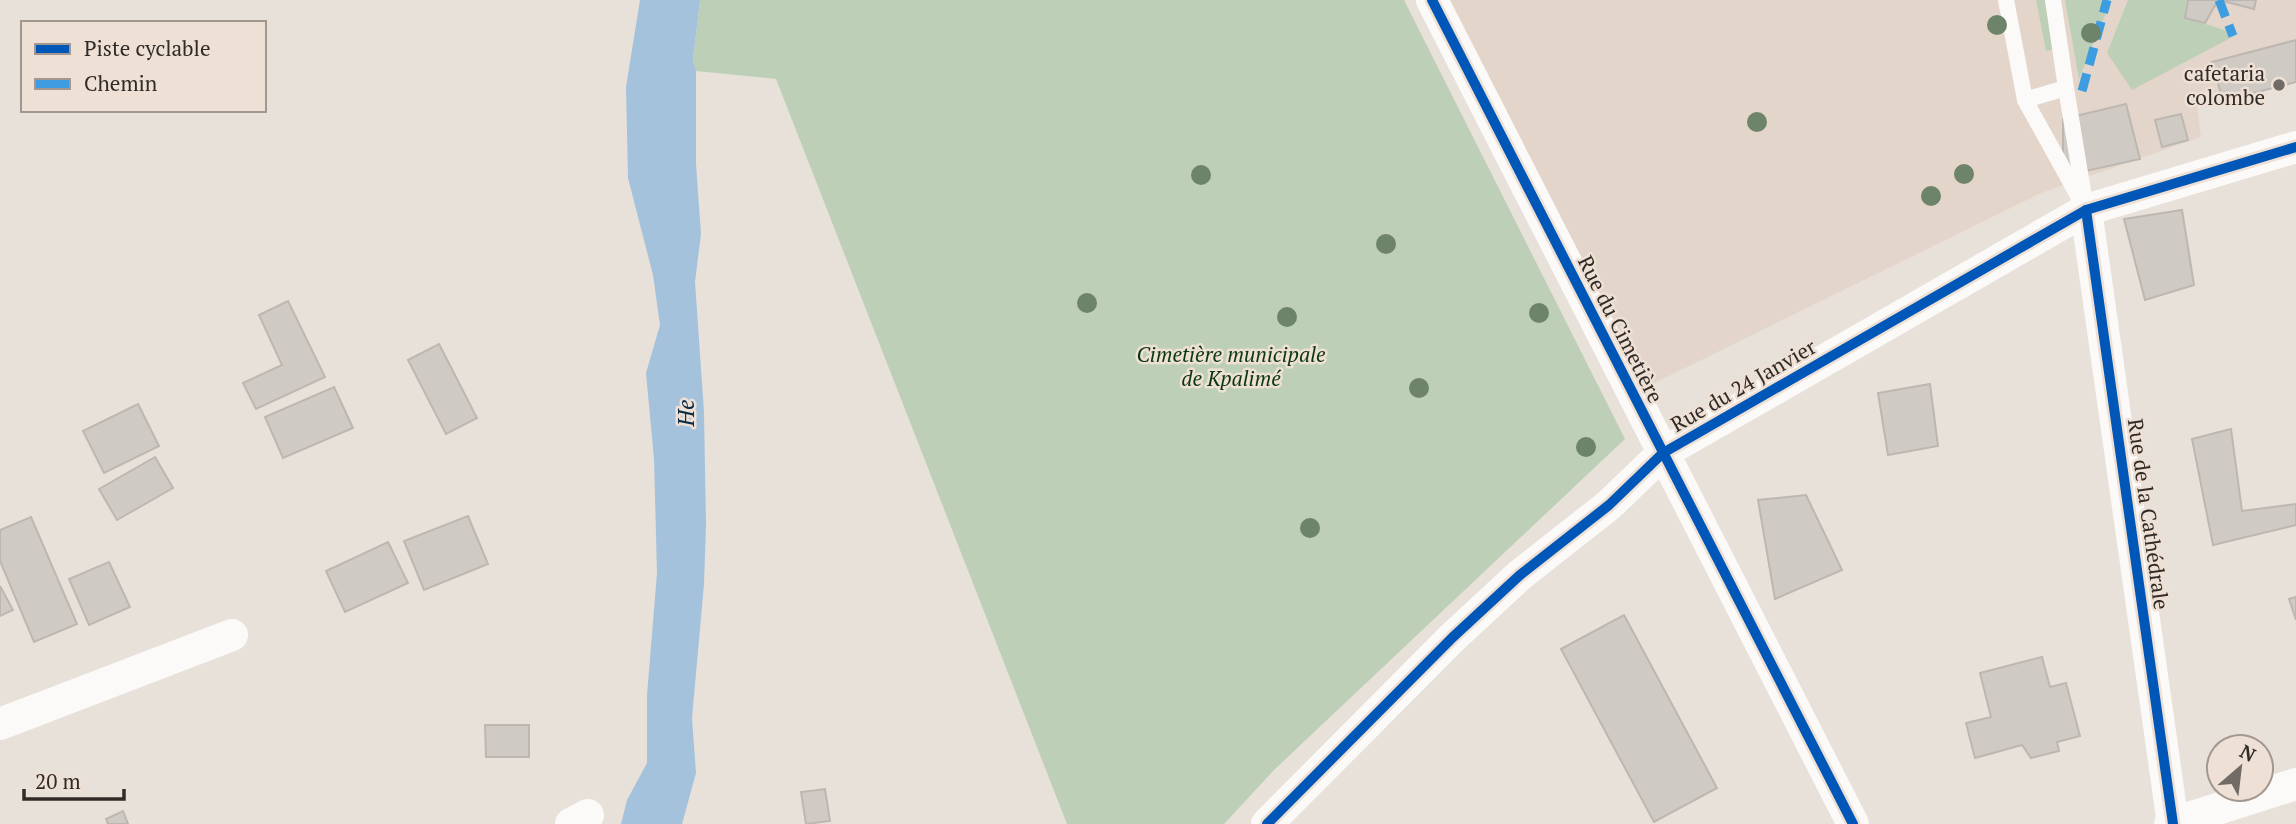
<svg xmlns="http://www.w3.org/2000/svg" width="2296" height="824" font-family="'PT Serif',serif">
<rect width="100%" height="100%" fill="#e8e1da"/>
<!-- built -->
<polygon fill="#e3d5c9" points="1444,0 2296,0 2296,76 2196,99 2201,137 2041,193 1626,397"/>
<!-- green -->
<g fill="#becfb8">
<polygon points="700,0 1404,0 1625,439 1274,770 1224,824 1067,824 776,79 696,71 693,60"/>
<polygon points="2036,0 2046,0 2055,49 2046,51"/>
<polygon points="2065,0 2111,0 2079,79"/>
<polygon points="2128,0 2188,0 2185,18 2238,34 2132,90 2107,53"/>
</g>
<!-- water -->
<polygon fill="#a4c2db" points="640,0 700,0 693,60 696,71 696,164 701,234 695,282 704,412 706,524 704,584 692,718 696,773 682,824 621,824 627,800 647,763 647,695 657,573 654,459 646,373 660,325 653,275 628,178 626,87"/>
<!-- building -->
<g fill="#d0cac5" stroke="#bdb7b2" stroke-width="2">
<polygon points="2188,0 2218,0 2205,23 2185,18"/>
<polygon points="2219,0 2256,0 2254,9"/>
<polygon points="2296,40 2296,82 2223,101 2212,62"/>
<polygon points="2126,104 2140,159 2063,176 2063,119"/>
<polygon points="2181,114 2188,140 2162,147 2155,120"/>
<polygon points="2182,210 2194,285 2145,300 2124,219"/>
<polygon points="288,301 325,377 256,409 243,383 282,365 259,315"/>
<polygon points="439,344 477,418 446,434 408,360"/>
<polygon points="1930,384 1938,446 1888,455 1878,393"/>
<polygon points="334,387 353,428 283,458 265,417"/>
<polygon points="138,404 159,446 104,473 83,431"/>
<polygon points="2231,429 2242,511 2296,504 2296,525 2213,545 2192,439"/>
<polygon points="155,457 173,488 117,520 99,489"/>
<polygon points="1806,495 1842,570 1775,599 1758,500"/>
<polygon points="468,516 488,564 424,590 404,541"/>
<polygon points="31,517 77,624 34,642 0,561 0,530"/>
<polygon points="388,542 408,583 345,612 326,571"/>
<polygon points="109,562 130,607 89,625 69,579"/>
<polygon points="0,586 13,610 0,616"/>
<polygon points="2296,597 2296,620 2289,599"/>
<polygon points="1624,615 1717,788 1654,822 1561,649"/>
<polygon points="2042,657 2050,687 2066,683 2080,736 2057,742 2059,751 2031,758 2022,745 1975,758 1966,723 1991,717 1980,673"/>
<polygon points="485,725 529,725 529,757 486,757"/>
<polygon points="825,789 830,821 806,824 801,792"/>
<polygon points="123,811 128,824 108,824 106,819"/>
</g>
<g fill="none" stroke-linecap="round" stroke-linejoin="round">
<!-- lane -->
<g stroke="#fcfaf9" stroke-width="16">
<polyline points="2006,0 2025,100 2086,210"/>
<polyline points="2066,88 2084,197"/>
<polyline points="2025,100 2066,88 2053,0"/>
</g>
<!-- street -->
<g stroke="#fcfaf9" stroke-width="32">
<polyline points="1432,0 1853,824"/>
<polyline points="2086,210 2173,824"/>
<polyline points="0,724 232,635"/>
<polyline points="571,824 588,815"/>
<polyline points="1267,824 1453,637 1520,575 1609,505 1663,453 2086,210 2296,147"/>
<polyline points="2170,824 2296,784"/>
</g>
<!-- quiet -->
<g stroke="#3e9ce0" stroke-width="9" stroke-dasharray="18 9" stroke-linecap="butt">
<polyline points="2219,0 2233,36"/>
<polyline points="2082,91 2107,0"/>
</g>
<!-- cycleway casing -->
<g stroke="#eee0d4" stroke-width="15">
<g id="cycleway">
<polyline points="1432,0 1853,824"/>
<polyline points="2086,210 2173,824"/>
<polyline points="1267,824 1453,637 1520,575 1609,505 1663,453 2086,210 2296,147"/>
</g>
</g>
<!-- cycleway -->
<use href="#cycleway" stroke="#0057b8" stroke-width="10"/>
</g>
<!-- trees -->
<g fill="#6e846a">
<circle cx="1997" cy="25" r="10"/>
<circle cx="2091" cy="33" r="10"/>
<circle cx="1757" cy="122" r="10"/>
<circle cx="1964" cy="174" r="10"/>
<circle cx="1201" cy="175" r="10"/>
<circle cx="1931" cy="196" r="10"/>
<circle cx="1386" cy="244" r="10"/>
<circle cx="1087" cy="303" r="10"/>
<circle cx="1539" cy="313" r="10"/>
<circle cx="1287" cy="317" r="10"/>
<circle cx="1419" cy="388" r="10"/>
<circle cx="1586" cy="447" r="10"/>
<circle cx="1310" cy="528" r="10"/>
</g>
<!-- markers -->
<circle fill="#716b66" stroke="#eee0d4" stroke-width="2.5" cx="2279" cy="85" r="7"/>
<g text-anchor="middle" dominant-baseline="central" stroke-width="5" stroke-linejoin="round" paint-order="stroke">
<!-- poi labels -->
<g font-size="21" fill="#312b27" stroke="#eee0d4" text-anchor="end">
<text x="2265" y="73">cafetaria<tspan x="2265" dy="24">colombe</tspan></text>
</g>
<!-- street labels -->
<g font-size="21" fill="#312b27" stroke="#eee0d4">
<text transform="translate(1621 329) rotate(63)">Rue du Cimetière</text>
<text transform="translate(1743 385) rotate(-30)">Rue du 24 Janvier</text>
<text transform="translate(2149 514) rotate(82)">Rue de la Cathédrale</text>
</g>
<!-- park labels -->
<g font-size="21" font-style="italic" fill="#0a380f" stroke="#eee0d4">
<text x="1231" y="354">Cimetière municipale<tspan x="1231" dy="24">de Kpalimé</tspan></text>
</g>
<!-- water labels -->
<g font-size="23" font-style="italic" fill="#092c47" stroke="#eee0d4">
<text transform="translate(685 413) rotate(-90)">He</text>
</g>
</g>
<!-- legend -->
<rect x="21" y="21" width="245" height="91" fill="#eee0d4" stroke="#a2988f" stroke-width="2"/>
<rect x="35" y="44" width="35" height="10" fill="#0057b8" stroke="#a2988f" stroke-width="2"/>
<text x="84" y="56" font-size="21" fill="#312b27">Piste cyclable</text>
<rect x="35" y="79" width="35" height="10" fill="#3e9ce0" stroke="#a2988f" stroke-width="2"/>
<text x="84" y="91" font-size="21" fill="#312b27">Chemin</text>
<!-- north arrow -->
<g transform="translate(2240 768) rotate(28)"><circle r="33" fill="#eee0d4" stroke="#a2988f" stroke-width="2"/>
<path d="M0-5L12 26L0 18L-12 26Z" fill="#716b66"/>
<text y="-10" font-size="19" font-weight="bold" text-anchor="middle" fill="#312b27">N</text>
</g>
<!-- scale -->
<path d="M24 789v10h100v-10" fill="none" stroke="#312b27" stroke-width="3.5"/>
<text x="35" y="789" font-size="21" fill="#312b27" stroke="#eee0d4" stroke-width="5" paint-order="stroke">20 m</text>
</svg>
